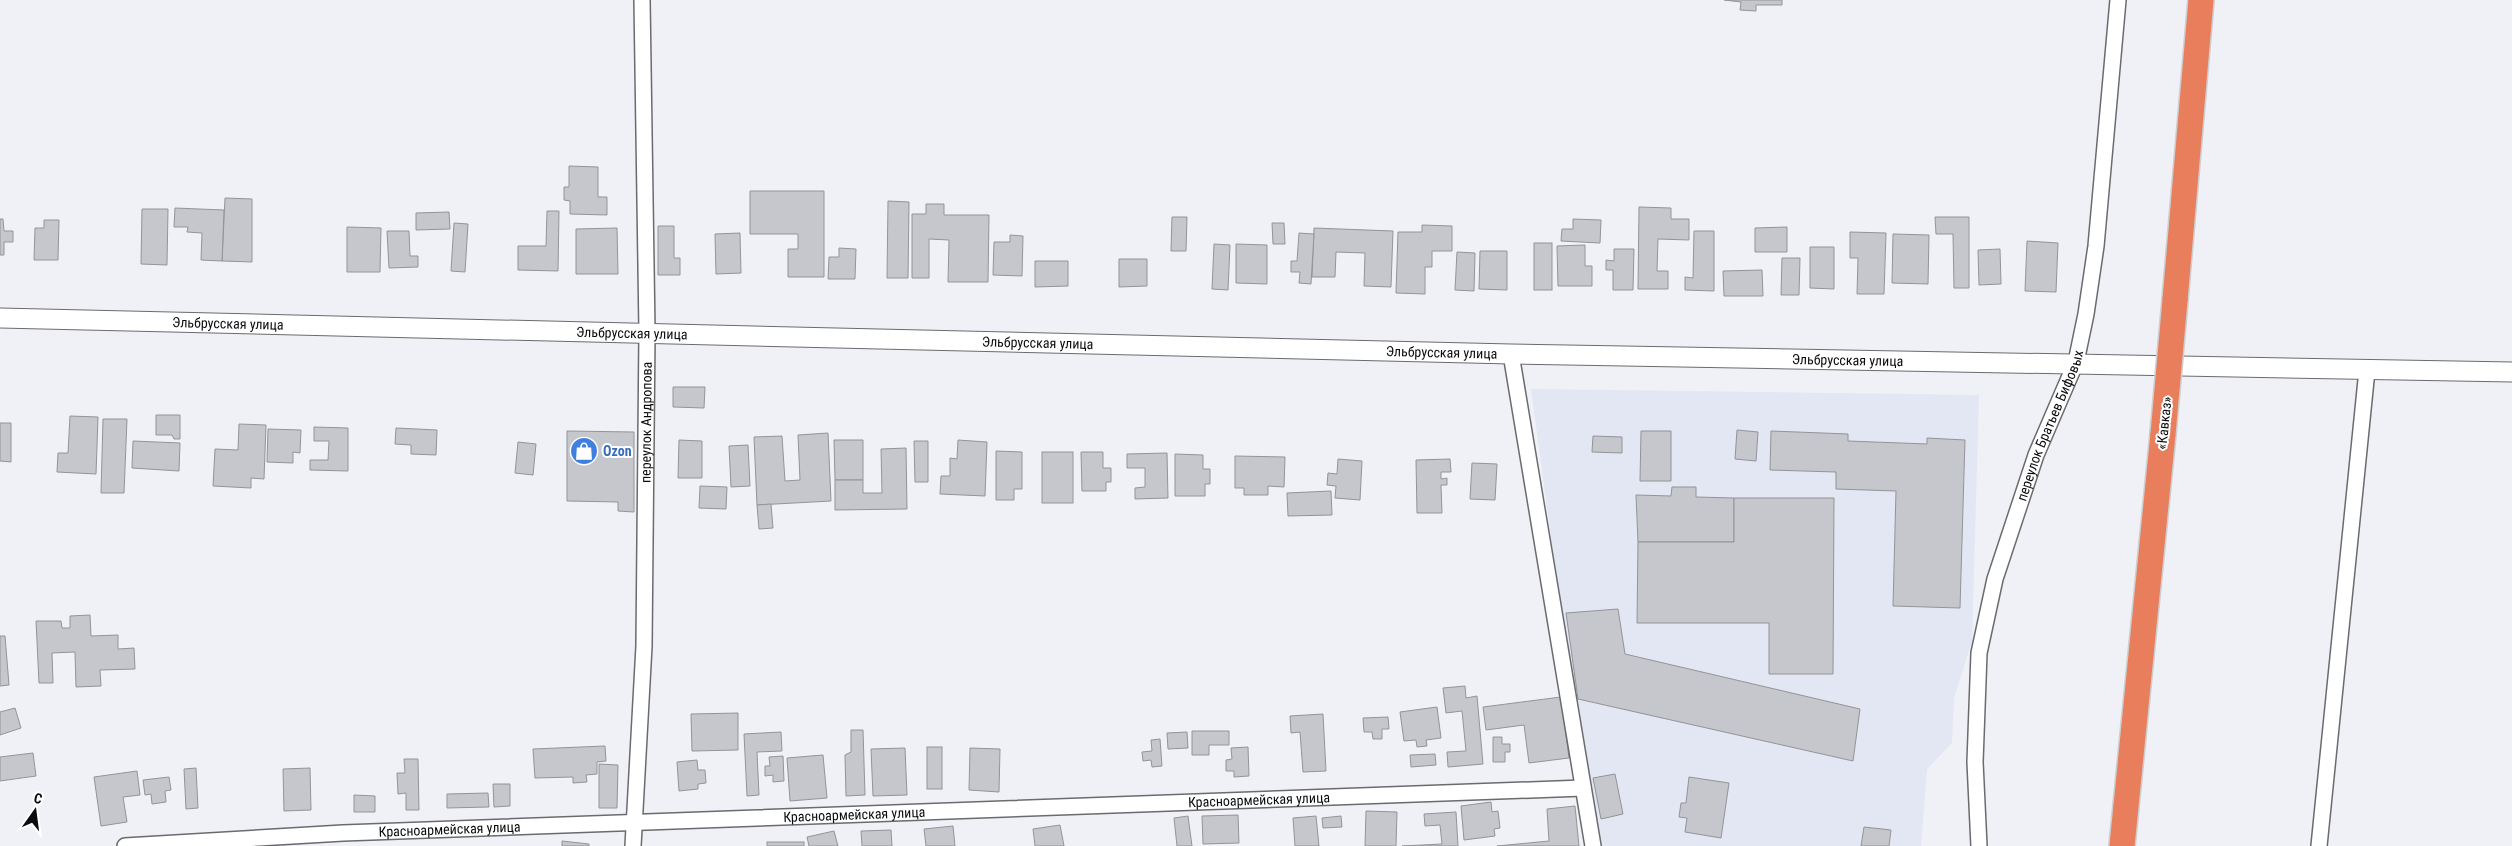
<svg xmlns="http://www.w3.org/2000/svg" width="2512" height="846" font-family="'Roboto Condensed',sans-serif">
<rect width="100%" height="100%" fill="#f0f1f7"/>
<!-- built -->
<polygon fill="#e3e6f3" points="1531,389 1979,395 1972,641 1954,698 1952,743 1927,769 1921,846 1597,846 1574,709"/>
<!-- building -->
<g fill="#c5c7cc" stroke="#939499">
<polygon points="1724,0 1782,0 1782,5 1756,5 1756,11 1740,10 1741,2"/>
<polygon points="569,166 598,167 598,197 607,197 607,215 570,214 570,201 564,200 564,187 569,187"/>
<polygon points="750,191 824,191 824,277 788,277 788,249 798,249 798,234 750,234"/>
<polygon points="225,198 252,199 252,262 222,261"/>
<polygon points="888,201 909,202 908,278 887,278"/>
<polygon points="926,204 944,204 944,215 989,215 988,282 948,282 949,240 929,239 929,278 912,278 912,214 926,214"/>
<polygon points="1639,207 1671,208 1671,219 1689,219 1689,240 1658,239 1657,271 1668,271 1668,289 1638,289"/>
<polygon points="175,208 224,210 222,261 201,260 202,233 187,232 188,227 174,227"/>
<polygon points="142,209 168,209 167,265 141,264"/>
<polygon points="547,211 559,211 558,271 518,270 518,246 546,246"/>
<polygon points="449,212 450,229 416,230 416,213"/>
<polygon points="1172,217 1187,217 1186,251 1171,251"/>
<polygon points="1935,217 1969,217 1969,288 1954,288 1953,234 1936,234"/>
<polygon points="0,219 3,219 4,231 13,231 13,242 4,242 4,255 0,255"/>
<polygon points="1573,219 1601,220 1600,243 1561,241 1562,229 1573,229"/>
<polygon points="44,220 59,220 58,260 34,260 35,228 44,228"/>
<polygon points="454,223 468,224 465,272 451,271"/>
<polygon points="1272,223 1284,223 1285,244 1273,244"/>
<polygon points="1422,225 1452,226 1452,251 1432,251 1432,267 1425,267 1425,294 1396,293 1398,232 1422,232"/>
<polygon points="658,226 674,226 674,258 680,258 680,275 658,275"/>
<polygon points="347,227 381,228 380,272 347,272"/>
<polygon points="1787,227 1787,252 1755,252 1755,228"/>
<polygon points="617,228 618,274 576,274 576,229"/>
<polygon points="1314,228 1393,231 1391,287 1364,286 1365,253 1336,252 1335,277 1312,277"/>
<polygon points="387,231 409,231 410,256 418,256 418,267 389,268"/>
<polygon points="1694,231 1714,231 1714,291 1685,290 1685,277 1693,278"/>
<polygon points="1850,232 1886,233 1884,294 1857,294 1858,258 1850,258"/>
<polygon points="740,233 741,273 716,274 715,234"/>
<polygon points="1299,233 1314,234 1311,284 1299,283 1300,272 1291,272 1291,261 1297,261"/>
<polygon points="1893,234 1929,235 1928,284 1892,283"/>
<polygon points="1010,235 1023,236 1022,276 993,275 994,242 1010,242"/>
<polygon points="2027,241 2058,243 2056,292 2025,291"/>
<rect x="1534" y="243" width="18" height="47"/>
<polygon points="1214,244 1230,245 1228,290 1212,289"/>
<polygon points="1236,244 1267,245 1267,284 1236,283"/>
<polygon points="1585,245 1585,266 1592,266 1592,286 1558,286 1557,246"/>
<polygon points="1810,247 1834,247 1834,289 1810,288"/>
<polygon points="839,248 856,249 855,279 828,279 829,257 839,257"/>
<polygon points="1614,249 1634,249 1633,290 1613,290 1613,270 1606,270 1606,260 1614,261"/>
<polygon points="2000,249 2001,284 1979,285 1978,250"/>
<polygon points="1480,251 1507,251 1507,290 1479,289"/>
<polygon points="1457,252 1475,253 1474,291 1455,290"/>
<polygon points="1782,258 1800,258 1799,295 1781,295"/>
<polygon points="1119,259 1147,259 1147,286 1119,287"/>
<polygon points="1035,261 1068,261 1068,286 1035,287"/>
<polygon points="1762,270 1763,296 1724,296 1723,271"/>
<polygon points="673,387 705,387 704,408 673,407"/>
<polygon points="156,415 180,415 180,439 174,439 172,435 156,435"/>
<polygon points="70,416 98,417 96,474 57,472 58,453 68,453"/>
<polygon points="103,419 127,419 124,493 101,493"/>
<polygon points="0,423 11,423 11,462 0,461"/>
<polygon points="239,424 266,425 264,479 251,478 251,488 213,486 215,449 238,450"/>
<polygon points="314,427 348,428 348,471 310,470 310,460 328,460 329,441 314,441"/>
<polygon points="396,428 437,430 436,455 411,454 411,445 395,444"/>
<polygon points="268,429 301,430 300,453 293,452 293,463 267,462"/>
<polygon points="1737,430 1758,432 1756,461 1735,459"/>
<polygon points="567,431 634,432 634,512 618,511 618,502 567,501"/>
<polygon points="1641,431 1671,431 1671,481 1640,481"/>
<polygon points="1771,431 1848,434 1848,441 1927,444 1927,438 1965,440 1960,608 1893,606 1896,491 1836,489 1836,472 1770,470"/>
<polygon points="828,433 831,501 757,505 754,437 782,436 785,481 800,480 798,435"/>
<polygon points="1593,436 1622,437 1622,453 1592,452"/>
<polygon points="679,440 702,441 702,478 678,478"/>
<polygon points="834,440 863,440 863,480 835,480"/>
<polygon points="958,440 987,442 985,496 940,494 941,476 950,476 950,458 957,459"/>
<polygon points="133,441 180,443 179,471 132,468"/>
<polygon points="914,441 928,441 928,482 915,482"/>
<polygon points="518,442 536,444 533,475 515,473"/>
<polygon points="748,445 750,486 731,487 729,446"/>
<polygon points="906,448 907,509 835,510 835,480 863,480 863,493 882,493 881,449"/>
<polygon points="996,451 1022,452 1022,489 1014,489 1014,500 996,500"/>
<rect x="1042" y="452" width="31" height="51"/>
<polygon points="1081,452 1103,452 1103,468 1111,468 1111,482 1106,482 1106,491 1082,491"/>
<polygon points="1167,453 1168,498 1135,499 1135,488 1145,487 1145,468 1127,468 1127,454"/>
<polygon points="1175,454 1203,455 1203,469 1210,469 1210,484 1205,484 1205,496 1175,496"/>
<polygon points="1235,456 1285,457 1284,487 1268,486 1268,495 1244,495 1244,488 1235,488"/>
<polygon points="1338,459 1362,461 1360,500 1335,498 1336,486 1327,485 1328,473 1337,474"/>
<polygon points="1450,459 1451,472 1441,472 1441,479 1447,478 1447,485 1441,485 1442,513 1417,513 1416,460"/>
<polygon points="1472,463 1497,464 1495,500 1470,499"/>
<polygon points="700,486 727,487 726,509 699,508"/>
<polygon points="1672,487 1696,487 1696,497 1734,498 1734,542 1638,542 1636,495 1671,496"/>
<polygon points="1331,491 1332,515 1288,516 1287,493"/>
<polygon points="1734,498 1834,498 1833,674 1769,674 1769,623 1637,623 1638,542 1734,542"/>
<polygon points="771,504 773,528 759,529 757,505"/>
<polygon points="1618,609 1625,654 1860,709 1853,761 1578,699 1566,613"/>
<polygon points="90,615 91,636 118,635 118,649 134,648 135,669 100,670 101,686 76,687 75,652 52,653 53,683 39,683 36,621 61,621 62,628 70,628 70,616"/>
<polygon points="0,636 5,636 9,685 0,686"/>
<polygon points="1465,686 1466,698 1477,696 1483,764 1448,767 1447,752 1466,751 1462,711 1446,713 1443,688"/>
<polygon points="1561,697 1569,758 1529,763 1524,725 1486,730 1483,707"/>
<polygon points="1437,707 1441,738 1426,740 1427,746 1417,747 1416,740 1404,741 1400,712"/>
<polygon points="15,708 21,728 0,735 0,712"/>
<polygon points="738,713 738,750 692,751 691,714"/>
<polygon points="1323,714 1326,771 1303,772 1300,732 1291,733 1290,716"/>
<polygon points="1388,717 1389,729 1382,729 1382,739 1373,739 1372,732 1364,732 1363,718"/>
<polygon points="851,730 863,730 865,795 846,796 845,755 851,752"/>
<polygon points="1192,731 1229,731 1229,745 1209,745 1209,755 1192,755"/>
<polygon points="781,732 782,751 757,752 759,795 747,796 744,734"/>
<polygon points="1187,732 1188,748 1168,749 1167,733"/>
<polygon points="1493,737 1502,737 1502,744 1510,744 1510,752 1505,752 1505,762 1493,762"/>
<polygon points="1160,739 1162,766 1152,767 1151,760 1143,761 1142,752 1152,751 1151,740"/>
<polygon points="605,746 606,761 597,762 597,774 586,775 587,782 573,783 573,777 535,778 533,749"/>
<rect x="927" y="747" width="15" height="42"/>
<polygon points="1248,747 1249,776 1234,777 1234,771 1226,771 1226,760 1232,759 1231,748"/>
<polygon points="905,748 907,795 873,796 871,749"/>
<polygon points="970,748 1000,749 999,792 969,790"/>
<polygon points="33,753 36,776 0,781 0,757"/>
<polygon points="1435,754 1436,765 1411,767 1410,755"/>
<polygon points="823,755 827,798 790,801 787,758"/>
<polygon points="783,756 784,781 773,782 773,775 765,776 765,766 770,766 769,757"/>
<polygon points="404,759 418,759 419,810 406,810 406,793 398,794 397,773 405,773"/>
<polygon points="697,760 698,770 705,770 706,783 698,784 698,789 679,791 677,762"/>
<polygon points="599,764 618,765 617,808 599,808"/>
<polygon points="196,768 198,808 186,809 184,769"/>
<polygon points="310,768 311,810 284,811 283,769"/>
<polygon points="137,771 140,795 123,797 127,822 101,826 94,777"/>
<polygon points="1615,774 1623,814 1601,819 1593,778"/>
<polygon points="169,777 171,790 165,791 166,802 152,804 151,794 145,795 143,780"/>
<polygon points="1689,777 1729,783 1721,838 1685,832 1687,818 1679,817 1681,803 1686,803"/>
<polygon points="493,784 510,784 510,806 494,807"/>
<polygon points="488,793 489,807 447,808 447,794"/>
<polygon points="354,795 375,796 375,812 354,812"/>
<polygon points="1491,802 1492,812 1498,811 1500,828 1494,829 1495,836 1464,840 1461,806"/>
<polygon points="1575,806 1579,846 1497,846 1549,841 1547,809"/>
<polygon points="1366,811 1397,812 1396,846 1365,846"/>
<polygon points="1456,812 1458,846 1402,846 1442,844 1440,825 1425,826 1424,814"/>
<polygon points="1238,815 1239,843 1203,844 1202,816"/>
<polygon points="1188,816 1192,846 1177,846 1174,818"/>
<polygon points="1316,816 1319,846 1295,846 1293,818"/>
<polygon points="1341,816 1342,827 1323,828 1322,818"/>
<polygon points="1060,825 1064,846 1035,846 1033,829"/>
<polygon points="953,826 955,846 926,846 924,829"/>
<polygon points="1864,827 1891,830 1889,846 1861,846"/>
<polygon points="891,830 892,846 862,846 861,831"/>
<polygon points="834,831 838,846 809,846 807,837"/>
<polygon points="562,841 589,844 589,846 562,846"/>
<rect x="767" y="842" width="37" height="4"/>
</g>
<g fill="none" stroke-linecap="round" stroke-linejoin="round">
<!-- minor casing -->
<g stroke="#6a6b6f" stroke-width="18">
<g id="minor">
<polyline points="1511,354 1593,846"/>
<path id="s1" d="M125 846 343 833 1583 788"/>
<path id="s2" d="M633 846 644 646 647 332 642 0"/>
<path id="s3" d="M1979 846 1975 762 1979 653 1995 579 2036 455 2076 362 2086 314 2096 246 2118 0"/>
<polyline points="2319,846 2367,370"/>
</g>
</g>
<!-- tertiary casing -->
<g stroke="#6a6b6f" stroke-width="21">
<g id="tertiary">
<path id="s4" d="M0 318 1511 354 2512 372"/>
</g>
</g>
<!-- trunk casing -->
<g stroke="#cececf" stroke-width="28">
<g id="trunk">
<polyline points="2175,300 2201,0"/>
<polyline points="2122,846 2163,434"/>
</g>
</g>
<!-- minor -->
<use href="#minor" stroke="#fff" stroke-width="15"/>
<!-- tertiary -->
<use href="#tertiary" stroke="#fff" stroke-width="19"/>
<!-- trunk -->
<use href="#trunk" stroke="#e87e5b" stroke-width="25"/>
<!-- trunk-bridge casing -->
<g stroke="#cececf" stroke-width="28" stroke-linecap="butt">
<polyline id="trunk-bridge" points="2163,434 2175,300"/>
</g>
<!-- trunk-bridge -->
<use href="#trunk-bridge" stroke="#e87e5b" stroke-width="25"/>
</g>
<!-- icons -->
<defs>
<g id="shop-disc" transform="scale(1.4375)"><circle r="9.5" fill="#3f7fe0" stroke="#fff"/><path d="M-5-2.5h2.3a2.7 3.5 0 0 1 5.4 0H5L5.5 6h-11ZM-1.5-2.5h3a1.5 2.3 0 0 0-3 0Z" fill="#fff"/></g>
</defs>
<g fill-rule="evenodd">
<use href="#shop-disc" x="584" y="451"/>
</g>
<g text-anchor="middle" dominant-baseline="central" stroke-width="4" stroke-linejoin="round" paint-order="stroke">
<!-- street labels -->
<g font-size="14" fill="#0b0b0d" stroke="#fff">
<text stroke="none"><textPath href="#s4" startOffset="228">Эльбрусская улица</textPath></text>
<text stroke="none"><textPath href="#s4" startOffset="632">Эльбрусская улица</textPath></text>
<text stroke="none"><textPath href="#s4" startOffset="1038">Эльбрусская улица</textPath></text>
<text stroke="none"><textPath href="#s4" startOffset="1442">Эльбрусская улица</textPath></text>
<text stroke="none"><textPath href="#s4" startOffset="1848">Эльбрусская улица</textPath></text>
<text stroke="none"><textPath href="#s2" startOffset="424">переулок Андропова</textPath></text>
<text transform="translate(2164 423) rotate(-84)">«Кавказ»</text>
<text stroke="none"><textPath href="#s3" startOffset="432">переулок Братьев Бифовых</textPath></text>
<text stroke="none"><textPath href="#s1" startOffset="1135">Красноармейская улица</textPath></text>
<text stroke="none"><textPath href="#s1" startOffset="730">Красноармейская улица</textPath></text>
<text stroke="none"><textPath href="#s1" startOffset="325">Красноармейская улица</textPath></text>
</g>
<!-- shop labels -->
<g font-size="14" font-weight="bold" fill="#366cbe" stroke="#fff" text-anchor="start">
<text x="603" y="451">Ozon</text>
</g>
</g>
<!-- north arrow -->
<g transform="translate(35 811) rotate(14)" stroke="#ffffff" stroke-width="4" paint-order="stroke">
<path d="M0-4L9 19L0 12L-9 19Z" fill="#0b0b0d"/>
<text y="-8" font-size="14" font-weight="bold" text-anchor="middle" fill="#0b0b0d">С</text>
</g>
</svg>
